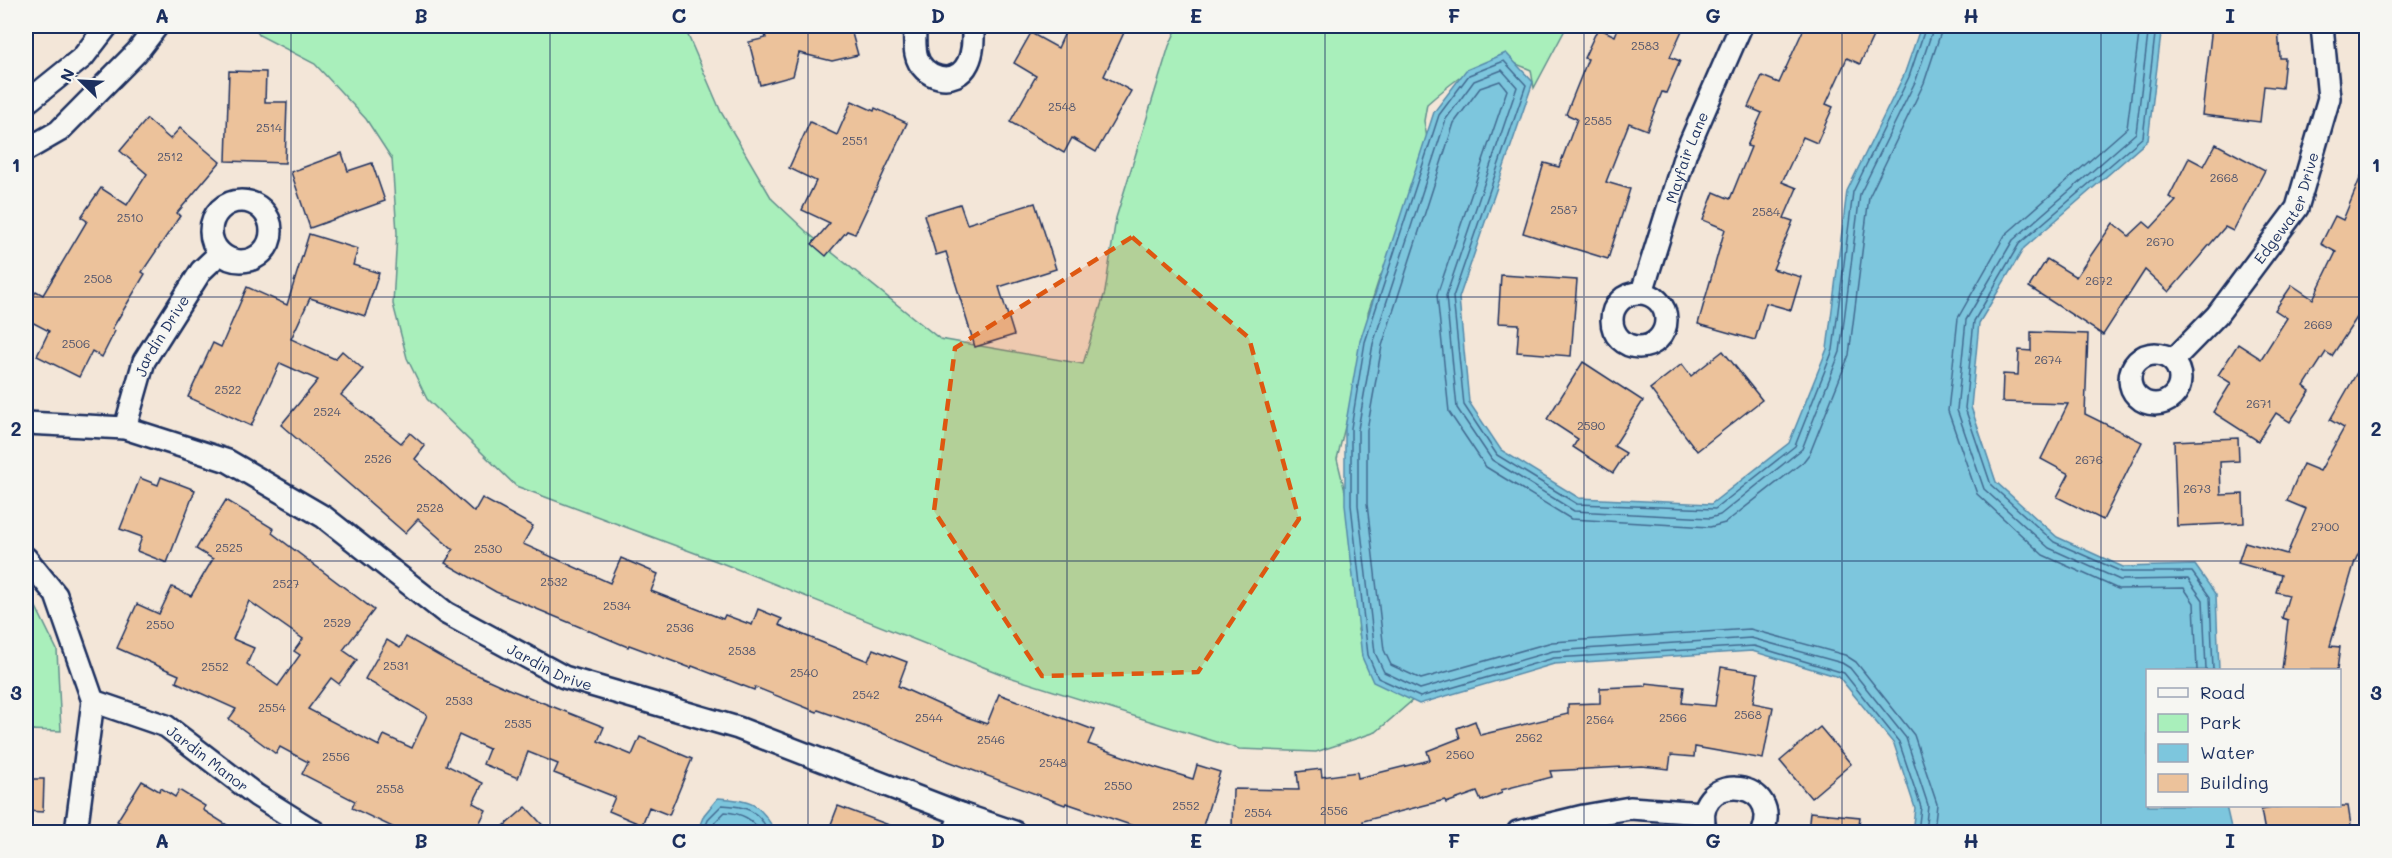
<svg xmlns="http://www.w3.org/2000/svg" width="2392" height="858" font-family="Mali,sans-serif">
<rect width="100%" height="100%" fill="#f3e6d8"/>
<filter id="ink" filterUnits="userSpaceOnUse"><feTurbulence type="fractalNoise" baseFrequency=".0167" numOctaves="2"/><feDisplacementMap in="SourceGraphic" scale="12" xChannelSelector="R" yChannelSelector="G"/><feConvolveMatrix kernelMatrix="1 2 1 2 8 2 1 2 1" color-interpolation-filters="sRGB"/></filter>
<g filter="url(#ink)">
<!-- green -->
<g fill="#a9efbb" stroke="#628f8c" stroke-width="1.5">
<path d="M254 26H684L721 112 772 199 809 234 940 339 1083 364 1105 292 1116 218 1169 46 1178 26H1567L1534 88 1531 70C1521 66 1506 58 1495 60 1473 64 1443 90 1427 104L1424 121 1429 149 1399 248 1380 276 1368 313V334L1337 459 1358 544 1363 607 1358 630 1365 654 1422 692 1376 732 1316 752 1239 749 1006 676 719 562 516 486 427 399 407 358 393 304 397 233 392 159 366 119 315 64 259 35Z"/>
<polygon points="26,593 34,603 57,650 61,731 26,730"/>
</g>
<!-- water -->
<g fill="#7dc6dd" stroke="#568aaa" stroke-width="1.5">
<polygon points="1921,26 2162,26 2148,140 2024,248 1979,323 1971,407 1996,482 2057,537 2123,567 2195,565 2216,595 2219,670 2148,670 2148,806 2226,806 2232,832 1912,832 1915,808 1894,744 1839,677 1752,651 1554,664 1419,704 1373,682 1362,657 1345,505 1345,428 1360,341 1434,112 1466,70 1506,53 1533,82 1459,298 1469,402 1501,450 1579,498 1711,504 1789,443 1827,349 1847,191 1904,75"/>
<path d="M718 798C750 800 761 803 775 832H697L704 815Z"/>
</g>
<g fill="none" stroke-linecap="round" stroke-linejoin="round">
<!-- shore -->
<g stroke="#426b91" stroke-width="1.5">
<polyline points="2140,26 2127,128 2005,235 1958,318 1948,411 1977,494 2043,555 2118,589 2184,588 2194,603 2197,670"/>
<polyline points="2149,26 2136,133 2013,240 1966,320 1957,410 1984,489 2049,548 2120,580 2188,579 2203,600 2206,670"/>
<polyline points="2156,26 2143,137 2019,244 1974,321 1965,408 1991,485 2054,542 2122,572 2192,572 2210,597 2213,670"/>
<path d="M703 832 709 818 722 805C746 806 758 810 769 832"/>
<path d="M711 832 715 822 725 812C741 813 753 818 760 832"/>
<polyline points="1918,832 1921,807 1899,742 1844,673 1754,646 1554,658 1420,697 1378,678 1368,655 1351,505 1351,428 1365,342 1439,115 1469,75 1504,61 1526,85 1453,297 1464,405 1497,455 1577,504 1715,509 1795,446 1833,350 1853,192 1909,77 1926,26"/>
<polyline points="1925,832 1928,805 1906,738 1850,668 1842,663 1751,638 1553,651 1420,689 1384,672 1375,653 1358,505 1358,429 1373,344 1446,119 1474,81 1502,70 1517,87 1446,296 1457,408 1492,460 1574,511 1710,518 1720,515 1802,449 1840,352 1860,194 1916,80 1934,26"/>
<polyline points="1934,832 1937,804 1914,735 1856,662 1845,655 1750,629 1552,642 1421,679 1391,665 1384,650 1367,504 1367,430 1382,346 1454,123 1480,88 1500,81 1507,90 1437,295 1449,412 1486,467 1571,519 1710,527 1725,523 1803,462 1810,453 1849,355 1869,197 1924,83 1943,26"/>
</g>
</g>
<!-- building -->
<g fill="#ecc29b" stroke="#1b2f5e" stroke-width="1.5" fill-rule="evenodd">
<polygon points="763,26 850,26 858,55 832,61 799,53 793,76 760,85 749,42 766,38"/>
<polygon points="1068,26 1127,26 1104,76 1131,91 1096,152 1072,138 1064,153 1010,122 1036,76 1014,63 1031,33 1058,48"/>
<polygon points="1619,26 1684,26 1670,57 1680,61 1666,93 1662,92 1647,130 1629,123 1606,182 1630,189 1608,259 1523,233 1544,163 1559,167 1577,119 1566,114 1588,59 1584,58 1598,28 1615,36"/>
<polygon points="1805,26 1860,26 1875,32 1860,64 1847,58 1826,104 1833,107 1817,143 1803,137 1782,182 1797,188 1784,218 1793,221 1773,269 1801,277 1791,310 1766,303 1755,340 1698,324 1725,229 1703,220 1714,192 1730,199 1751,147 1747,146 1762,113 1748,107 1762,76 1779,83"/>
<polygon points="2212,26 2278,26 2280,58 2285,58 2282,88 2264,86 2260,122 2202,115"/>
<polygon points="229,71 266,72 265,102 287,102 285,163 226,161"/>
<polygon points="852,101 874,111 875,108 907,123 855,234 847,231 826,256 812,244 830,223 802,210 816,181 789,168 810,122 837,135"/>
<polygon points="147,119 170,139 180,128 220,162 177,213 180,216 142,272 145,274 112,329 115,331 102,357 92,351 79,377 37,356 49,331 26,319 26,311 36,291 43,295 87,221 81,217 101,188 127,205 147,174 120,151"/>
<polygon points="2216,144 2265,170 2233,231 2225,227 2169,292 2145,270 2103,335 2029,287 2047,259 2076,277 2113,223 2129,236 2144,222 2151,228 2176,201 2169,197 2189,158 2204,166"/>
<polygon points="342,153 348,171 372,163 385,201 310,228 291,172"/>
<polygon points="2366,164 2367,302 2332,356 2326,352 2304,386 2310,391 2290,422 2276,413 2258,441 2213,412 2231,383 2218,375 2238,344 2261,359 2287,318 2275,310 2292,285 2313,299 2336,252 2321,244 2335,216 2343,220"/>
<polygon points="1035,203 1056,269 999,287 1014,335 975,347 946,252 936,255 924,215 960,204 967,224"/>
<polygon points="309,234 358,249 353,265 379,273 365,316 310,298 291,339 335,359 342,351 363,369 341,395 401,443 410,433 425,446 415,459 474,512 482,498 533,526 523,544 610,583 621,558 658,574 651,591 723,619 725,615 752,625 758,609 782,619 779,625 868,661 873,649 907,662 898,686 967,717 987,724 999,694 1094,730 1088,744 1154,767 1193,779 1197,765 1220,772 1201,832 1151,832 1066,803 1065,805 940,758 880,732 818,710 817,712 755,687 754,690 692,666 691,668 629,645 628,647 496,592 445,563 453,550 418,519 405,533 281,425 318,380 280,363 251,426 188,397 213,343 221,347 247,287 287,305"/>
<polygon points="1501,275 1577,280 1571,356 1517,352 1519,324 1498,323"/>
<polygon points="2031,332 2088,334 2085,414 2142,442 2103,520 2057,497 2069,474 2041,459 2068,404 2002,402 2003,374 2018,375 2019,350 2031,351"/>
<polygon points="1723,351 1762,400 1697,451 1650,389 1682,364 1691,376"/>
<polygon points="2367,355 2367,535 2355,561 2330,646 2340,647 2337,670 2282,670 2288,620 2282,618 2289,595 2276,592 2281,575 2238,563 2245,542 2287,554 2306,509 2287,501 2303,464 2320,471 2344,428 2330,420"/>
<polygon points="1583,362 1643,401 1614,446 1626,453 1613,473 1573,447 1578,439 1547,419"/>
<polygon points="2238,438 2239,461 2220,462 2221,495 2243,494 2244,523 2177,526 2174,441"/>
<polygon points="161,477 195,490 167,563 137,551 142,537 120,529 140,478 158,485"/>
<path d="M226 500 274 529 272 533 374 610 343 650 357 660 339 684 331 678 308 709 379 746 384 735 412 748 427 715 365 679 387 640 400 648 406 637 455 665 511 690 604 727 598 741 632 755 640 737 692 759 669 815 649 807 642 825 609 811 615 797 554 773 558 764 528 752 518 778 483 764 489 749 459 735 446 765 483 783 473 803 486 810 475 832H403L352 808 355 801 302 774 308 762 280 747 276 754 229 719 236 709 176 682 179 675 117 648 137 604 159 614 172 587 191 596 213 559 196 549ZM249 601 303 639 294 651 300 655 278 686 247 664 254 648 233 639Z"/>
<polygon points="1721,667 1758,673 1753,703 1773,707 1763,759 1695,747 1694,757 1671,755 1669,769 1642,766 1550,771 1552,777 1501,790 1502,793 1481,801 1477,792 1446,803 1445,800 1363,821 1364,832 1248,832 1248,831 1232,830 1233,789 1299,790 1297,772 1321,769 1322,777 1357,772 1358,778 1430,760 1427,751 1460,738 1457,728 1475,721 1480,735 1568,714 1568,704 1600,703 1600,688 1646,686 1646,683 1684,687 1682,703 1715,706"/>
<polygon points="1820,727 1851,764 1811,798 1780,761"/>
<polygon points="26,779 44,779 43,812 26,811"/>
<polygon points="142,781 159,791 161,788 175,797 179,790 205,806 203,810 238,832 136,832 117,821"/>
<polygon points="838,806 905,831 905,832 828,832"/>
<polygon points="2284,806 2348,806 2352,832 2265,832 2261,810"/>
<polygon points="526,807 549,832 497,832"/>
<polygon points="1810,812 1860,817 1858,832 1808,832"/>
</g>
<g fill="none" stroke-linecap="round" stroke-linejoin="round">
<!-- minor casing -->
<g stroke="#1b2f5e" stroke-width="26">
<g id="minor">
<path d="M915 26C915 35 914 45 916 54 921 79 956 88 968 63 974 51 973 38 973 26"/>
<polyline points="26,103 83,57 107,26"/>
<polyline points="26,150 59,131 137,52 157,26"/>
<circle cx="241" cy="231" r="30"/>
<path id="s1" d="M1642 292 1686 152 1741 26"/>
<circle cx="1639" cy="320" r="27"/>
<circle cx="2155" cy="379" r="25"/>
<path id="s2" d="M2173 360 2217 315 2297 208 2329 98 2322 26"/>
<path id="s3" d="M26 423 125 428 228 461 324 517 446 613 564 677 738 728 961 814 1014 832"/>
<path id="s4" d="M125 428 144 361 201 271 220 253"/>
<polyline points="26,558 56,595 93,701 76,832"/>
<path id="s5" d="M93 701 166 726 256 795 315 832"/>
<polyline points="954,832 961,814"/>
<polyline points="1518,832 1584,816 1630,808 1703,813"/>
<path d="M1706 832C1687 772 1784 775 1763 832"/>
</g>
</g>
<!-- minor -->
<use href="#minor" stroke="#f6f6f2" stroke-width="21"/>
</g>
</g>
<!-- marked area -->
<path fill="#de5710" fill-opacity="0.2" stroke="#de5710" stroke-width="4.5" stroke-dasharray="12 8" stroke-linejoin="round" d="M1132 237 1249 338 1299 519 1198 672 1042 676 934 511 955 348Z"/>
<!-- grid -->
<path fill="none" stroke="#1b2f5e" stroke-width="1.5" stroke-opacity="0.55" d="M291 26V832M550 26V832M808 26V832M1067 26V832M1325 26V832M1584 26V832M1842 26V832M2101 26V832M26 297H2366M26 561H2366"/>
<g text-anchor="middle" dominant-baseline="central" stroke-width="4.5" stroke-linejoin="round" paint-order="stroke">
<!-- number labels -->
<g font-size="12" fill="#4f546d">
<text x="1645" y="45">2583</text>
<text x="1062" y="106">2548</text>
<text x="1598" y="120">2585</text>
<text x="269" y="127">2514</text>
<text x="855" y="140">2551</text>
<text x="170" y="156">2512</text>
<text x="2224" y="177">2668</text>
<text x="1564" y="209">2587</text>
<text x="1766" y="211">2584</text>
<text x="130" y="217">2510</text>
<text x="2160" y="241">2670</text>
<text x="98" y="278">2508</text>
<text x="2099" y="280">2672</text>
<text x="2318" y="324">2669</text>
<text x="76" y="343">2506</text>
<text x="2048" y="359">2674</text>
<text x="228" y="389">2522</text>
<text x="2259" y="403">2671</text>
<text x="327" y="411">2524</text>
<text x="1591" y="425">2590</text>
<text x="378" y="458">2526</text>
<text x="2089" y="459">2676</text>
<text x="2197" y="488">2673</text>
<text x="430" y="507">2528</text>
<text x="2325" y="526">2700</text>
<text x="229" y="547">2525</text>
<text x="488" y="548">2530</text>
<text x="554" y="581">2532</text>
<text x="286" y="583">2527</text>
<text x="617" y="605">2534</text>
<text x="337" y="622">2529</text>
<text x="160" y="624">2550</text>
<text x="680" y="627">2536</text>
<text x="742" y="650">2538</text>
<text x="396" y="665">2531</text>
<text x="215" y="666">2552</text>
<text x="804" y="672">2540</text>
<text x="866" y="694">2542</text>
<text x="459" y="700">2533</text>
<text x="272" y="707">2554</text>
<text x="1748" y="714">2568</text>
<text x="929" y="717">2544</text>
<text x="1673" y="717">2566</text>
<text x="1600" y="719">2564</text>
<text x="518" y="723">2535</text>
<text x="1529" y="737">2562</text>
<text x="991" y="739">2546</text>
<text x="1460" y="754">2560</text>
<text x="336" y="756">2556</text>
<text x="1053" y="762">2548</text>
<text x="1118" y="785">2550</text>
<text x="390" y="788">2558</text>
<text x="1186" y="805">2552</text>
<text x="1334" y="810">2556</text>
<text x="1258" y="812">2554</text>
</g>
<!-- street labels -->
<g font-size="15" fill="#1b2f5e" stroke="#f6f6f2">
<text stroke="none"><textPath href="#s1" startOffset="142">Mayfair Lane</textPath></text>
<text stroke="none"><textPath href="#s2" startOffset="192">Edgewater Drive</textPath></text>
<text stroke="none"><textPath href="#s4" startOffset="100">Jardin Drive</textPath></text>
<text stroke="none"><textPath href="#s3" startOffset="591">Jardin Drive</textPath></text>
<text stroke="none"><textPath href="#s5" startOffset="130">Jardin Manor</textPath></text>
</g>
</g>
<!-- margin -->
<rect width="2392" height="858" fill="none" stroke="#f6f6f2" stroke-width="66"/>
<!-- legend -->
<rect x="2146" y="669" width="195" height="138" fill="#f6f6f2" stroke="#9ea6b7" stroke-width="1.5"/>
<rect x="2158" y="688" width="30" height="9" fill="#f6f6f2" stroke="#9ea6b7" stroke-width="1.5"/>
<text x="2200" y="699" font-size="18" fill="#1b2f5e">Road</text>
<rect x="2158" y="714" width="30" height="18" fill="#a9efbb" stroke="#9ea6b7" stroke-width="1.5"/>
<text x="2200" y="729" font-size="18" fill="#1b2f5e">Park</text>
<rect x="2158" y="744" width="30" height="18" fill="#7dc6dd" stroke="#9ea6b7" stroke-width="1.5"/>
<text x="2200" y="759" font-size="18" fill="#1b2f5e">Water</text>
<rect x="2158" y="774" width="30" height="18" fill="#ecc29b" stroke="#9ea6b7" stroke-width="1.5"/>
<text x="2200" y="789" font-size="18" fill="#1b2f5e">Building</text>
<!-- north arrow -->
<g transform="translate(81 81) rotate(294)" stroke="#f6f6f2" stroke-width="4.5" paint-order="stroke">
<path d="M0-4.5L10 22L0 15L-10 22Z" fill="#1b2f5e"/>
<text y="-9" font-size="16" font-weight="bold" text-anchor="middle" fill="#1b2f5e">N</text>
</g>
<rect x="33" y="33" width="2326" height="792" fill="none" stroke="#1b2f5e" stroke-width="2"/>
<g font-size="20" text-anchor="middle" font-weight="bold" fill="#1b2f5e">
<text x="162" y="23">A</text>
<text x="421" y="23">B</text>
<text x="679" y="23">C</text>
<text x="938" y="23">D</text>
<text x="1196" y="23">E</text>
<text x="1454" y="23">F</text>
<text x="1713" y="23">G</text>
<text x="1971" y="23">H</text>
<text x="2230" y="23">I</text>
<text x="16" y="172">1</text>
<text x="2376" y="172">1</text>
<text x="16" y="436">2</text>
<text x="2376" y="436">2</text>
<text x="16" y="700">3</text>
<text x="2376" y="700">3</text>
<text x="162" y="848">A</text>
<text x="421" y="848">B</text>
<text x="679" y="848">C</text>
<text x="938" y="848">D</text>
<text x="1196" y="848">E</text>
<text x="1454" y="848">F</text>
<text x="1713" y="848">G</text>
<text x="1971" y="848">H</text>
<text x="2230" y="848">I</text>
</g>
</svg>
